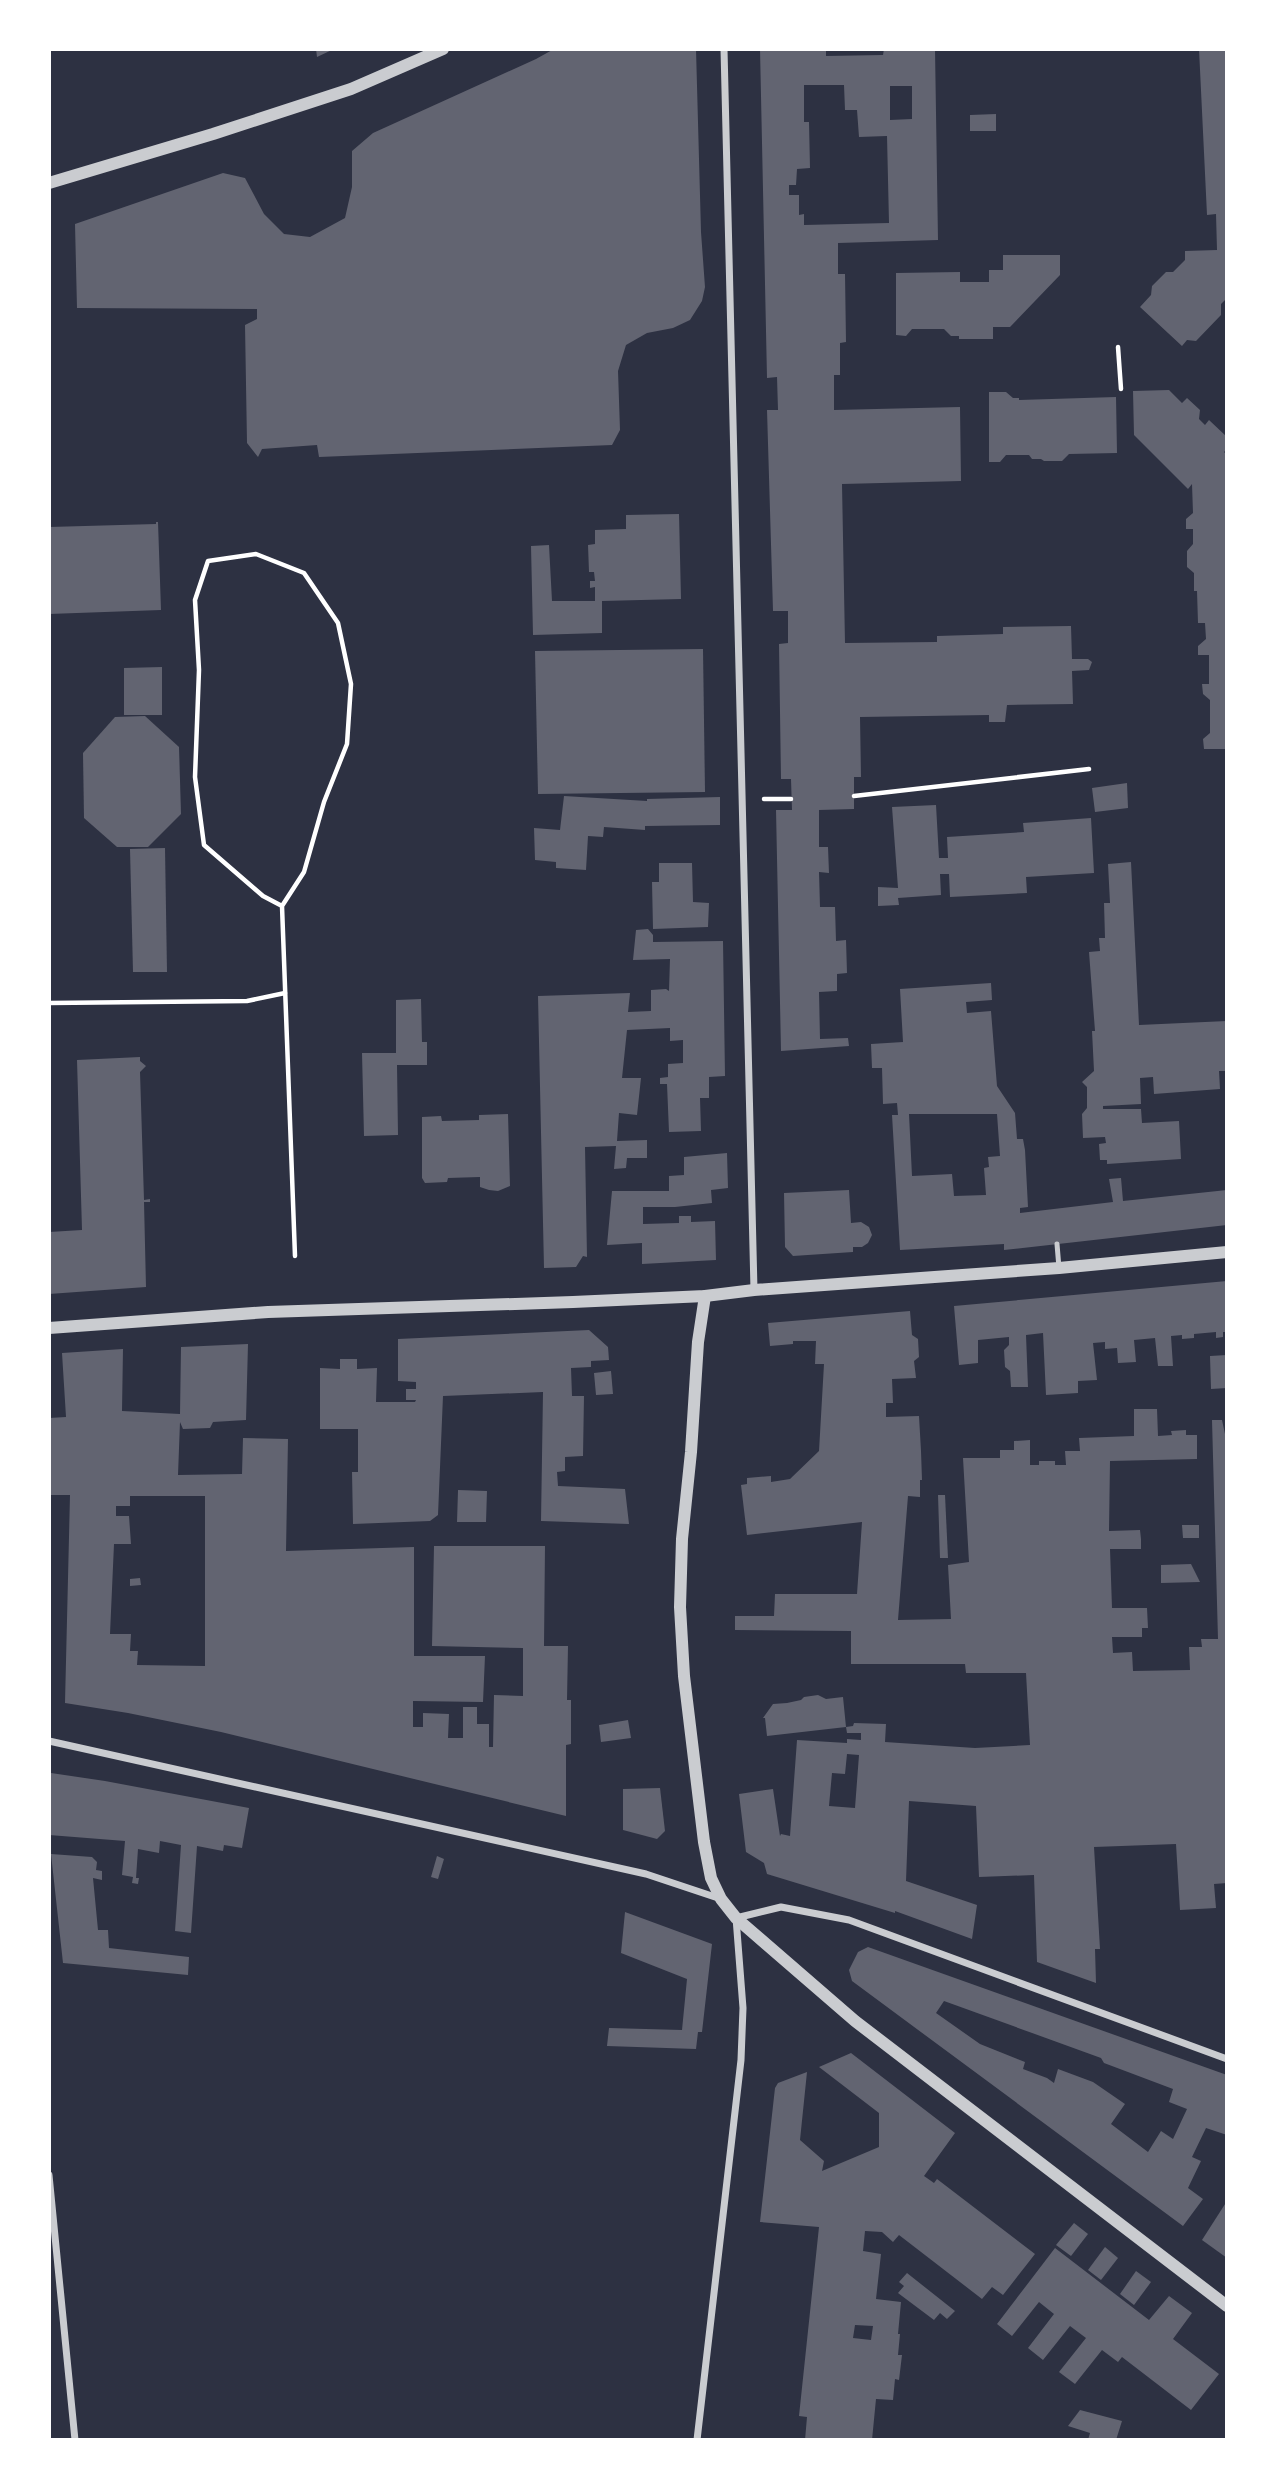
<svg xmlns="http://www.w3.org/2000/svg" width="1276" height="2489" font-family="'Open Sans',sans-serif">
<rect width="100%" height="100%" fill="#2d3142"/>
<!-- building -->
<g fill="#626471" fill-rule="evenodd">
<polygon points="316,49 334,49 317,57"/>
<polygon points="554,49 696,49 701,232 705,287 702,301 690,320 673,328 647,333 626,345 618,371 620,430 612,445 319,457 317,445 262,449 258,457 247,443 245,325 257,319 257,309 77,308 75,224 223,173 245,178 264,214 284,234 310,237 345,218 352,187 352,151 373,133 536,59"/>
<path d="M760 49H826V56L883 55 884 49H935L938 240 838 243V274H845L846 342 840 343V375H834V410L960 407 961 481 842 484 845 643 937 642V636L1003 634V627L1071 626 1072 659H1088L1092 662 1089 670 1072 671 1073 704 1007 705 1005 722H989V715L860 717 861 777H854V809L819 810V847H828L829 873 819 872 820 907H835L836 941 846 940 847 973 837 974V991L819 992 820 1039 848 1038 849 1046 781 1051 776 810H792L791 779H781L779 644 788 643V611H773L767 410H778L777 377 767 378ZM804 85H844L845 110H857L859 137 887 136 889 223 804 225V214L799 215V195H789V185H796L797 169 810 168 809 122H804ZM890 86H912V119L890 120Z"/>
<polygon points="1199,49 1227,49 1227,298 1221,304 1221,315 1196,341 1187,340 1182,346 1140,307 1151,295 1152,286 1166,272 1173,272 1185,260 1185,251 1217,250 1216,214 1207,215"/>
<polygon points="996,114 996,131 970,131 970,115"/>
<polygon points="1003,255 1060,255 1060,275 1010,327 993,327 993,339 959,339 959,336 951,336 944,329 912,329 906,336 896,335 896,273 960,272 960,282 989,282 989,270 1003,270"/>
<polygon points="1169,390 1182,403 1187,398 1200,410 1199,419 1205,425 1209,420 1227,437 1227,449 1224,452 1227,455 1227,749 1204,749 1203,739 1210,733 1210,700 1203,694 1202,684 1209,684 1209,655 1198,655 1198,646 1206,639 1205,623 1198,623 1197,591 1194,591 1194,573 1187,567 1187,551 1193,544 1193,529 1186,529 1186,519 1193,513 1192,484 1188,489 1134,435 1133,391"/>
<polygon points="989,392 1006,392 1013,398 1019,398 1019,400 1116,397 1117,453 1069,454 1062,461 1044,461 1041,459 1032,459 1029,455 1006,455 1000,462 989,462"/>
<polygon points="679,514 681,599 602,601 602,633 533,635 531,546 549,545 552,601 595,601 595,587 590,588 590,581 595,581 594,572 589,572 588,545 595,544 595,530 626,529 626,515"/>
<polygon points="156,522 158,522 161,610 49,614 49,527 156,524"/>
<polygon points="703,649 705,792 538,794 535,651"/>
<polygon points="162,667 162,715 124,715 124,668"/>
<polygon points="145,716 179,747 181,814 148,847 117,847 84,818 83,753 115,717"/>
<polygon points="1127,783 1128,808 1095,812 1092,788"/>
<polygon points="564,796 647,801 647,799 720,797 720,825 645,826 645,830 604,827 603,837 588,836 586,870 556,868 556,862 535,860 534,828 560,830"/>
<polygon points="936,805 939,858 948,858 947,837 1024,832 1023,823 1091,818 1094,873 1026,877 1027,893 950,897 949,874 940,874 941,895 898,898 899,905 878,906 878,887 898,888 892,807"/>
<polygon points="165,848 167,972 133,972 130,849"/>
<polygon points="1131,862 1139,1025 1227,1021 1227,1071 1219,1071 1220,1089 1154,1094 1153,1077 1140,1078 1141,1104 1103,1106 1103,1109 1141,1109 1142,1123 1179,1121 1181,1159 1107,1164 1107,1160 1100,1160 1099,1144 1106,1143 1105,1137 1083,1138 1082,1114 1087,1108 1087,1087 1082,1082 1094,1071 1092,1031 1095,1031 1089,952 1100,951 1099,938 1105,938 1104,903 1110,903 1108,864"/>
<polygon points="659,863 692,863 693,902 709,903 708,927 653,929 652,882 659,882"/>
<polygon points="648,929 653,935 653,942 723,941 725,1076 709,1077 709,1098 700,1098 701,1131 669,1132 667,1084 660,1084 660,1078 668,1077 668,1064 683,1063 683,1040 670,1041 670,1028 627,1030 622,1078 641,1078 637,1115 619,1113 617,1141 647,1140 647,1158 627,1158 626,1168 614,1169 616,1146 585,1147 587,1257 583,1256 576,1267 544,1268 538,996 630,993 628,1012 651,1011 651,990 666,989 669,991 670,959 633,960 636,930"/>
<path d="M991 983 992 1000 966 1002 967 1013 991 1011 997 1086 1015 1113 1017 1139H1023L1025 1150 1028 1207 1020 1208V1213L1113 1202 1109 1179 1121 1178 1123 1201 1227 1190V1225L1004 1250V1244L900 1250 892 1115H898L897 1103 883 1104 882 1068H872L871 1044 903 1042 900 989ZM909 1114H997L1000 1156 988 1157 989 1167 984 1168 986 1195 954 1196 952 1174 912 1176Z"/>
<polygon points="421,999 422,1042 427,1042 427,1065 397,1065 398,1135 364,1136 362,1053 396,1053 396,1000"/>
<polygon points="140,1057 140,1061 146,1066 140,1072 144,1200 150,1199 150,1202 144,1202 146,1287 49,1294 49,1232 82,1230 77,1060"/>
<polygon points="508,1114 510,1186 498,1191 489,1190 480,1187 480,1177 448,1178 447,1182 425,1183 422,1178 422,1117 441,1116 442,1121 479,1120 479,1115"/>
<polygon points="727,1153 728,1188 711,1190 712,1203 675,1207 643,1207 643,1224 679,1223 679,1216 691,1216 691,1222 715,1221 716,1260 642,1264 642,1243 607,1245 612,1191 669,1191 669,1176 684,1175 684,1157"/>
<polygon points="849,1190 851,1223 861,1222 869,1227 872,1235 868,1243 862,1247 853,1247 853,1252 793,1256 785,1247 784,1193"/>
<polygon points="1227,1281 1227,1332 1223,1332 1223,1337 1216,1338 1216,1332 1194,1334 1194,1338 1182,1339 1182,1335 1171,1336 1173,1366 1158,1366 1155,1338 1134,1340 1136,1362 1118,1363 1117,1348 1105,1349 1105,1342 1093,1343 1097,1380 1078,1381 1078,1393 1046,1395 1043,1333 1026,1335 1028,1387 1011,1387 1010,1371 1005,1367 1004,1350 1009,1345 1009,1337 978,1340 978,1363 959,1365 954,1306"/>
<path d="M910 1311 912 1335 918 1339 919 1357 914 1361 916 1378 892 1379 893 1403H886V1417L919 1416 921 1451 922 1480H920V1497L908 1496 898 1620 951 1619 948 1565 969 1562 963 1458H1000V1450H1014V1441L1030 1440V1465H1039V1461H1055V1465H1066L1065 1451H1080L1079 1438 1134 1436V1409H1157L1158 1436 1172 1435 1171 1431 1186 1430V1435H1197V1459L1110 1461 1109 1531 1140 1530 1141 1539V1549H1110L1112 1608H1147L1148 1628H1142V1637H1112L1113 1653 1132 1652 1133 1671 1190 1670 1189 1647H1202L1201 1639H1218L1212 1420H1222L1225 1434 1227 1433V1883L1214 1884 1216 1908 1180 1910 1176 1844 1094 1847 1100 1949H1095L1096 1983 1037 1962 1034 1875 979 1877 976 1806 909 1801 906 1881 977 1905 972 1939 895 1911V1913L767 1874 764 1863 746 1852 739 1794 773 1789 780 1836 781 1834 790 1836 797 1740 847 1743V1739L861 1740V1733H847L846 1727 853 1726 854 1723 886 1724 885 1742 975 1748 1030 1745 1026 1673H966L965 1664H851V1631L735 1630V1616H774L775 1594H857L862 1522 747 1535 741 1485 747 1484V1478L771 1476V1482L790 1479 819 1451 824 1364H815L816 1341H793V1344L770 1346 768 1323ZM847 1754 859 1755 855 1808 829 1806 832 1773 845 1774Z"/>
<polygon points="589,1330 608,1347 609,1360 591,1361 591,1367 571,1368 572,1396 584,1396 583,1456 565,1457 565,1471 557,1472 558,1486 625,1489 629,1524 541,1521 543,1392 443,1396 438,1515 430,1521 353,1524 352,1472 358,1472 358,1429 320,1429 320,1368 340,1369 340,1359 357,1359 357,1369 377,1368 376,1402 415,1402 416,1400 406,1400 406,1389 416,1389 416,1382 398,1381 398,1339"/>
<path d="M248 1344 246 1420 213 1422 210 1428 183 1429 180 1422 178 1475 242 1474 243 1438 288 1439 286 1551 414 1547V1656H485L483 1702 413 1701V1727H423V1713L449 1714 448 1738H463V1707H477V1724H489V1747H493L494 1695 523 1696V1648L432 1646 434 1546H545L544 1646H568L567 1700H571V1744L566 1745V1816L221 1732 128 1713 65 1703 70 1495H49V1418L66 1417 62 1353 123 1349 122 1411 180 1414 181 1347ZM130 1496H205V1666L137 1665 138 1651H130L131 1634H110L114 1544H131L129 1516H116V1506H130Z"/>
<polygon points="1227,1355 1227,1388 1211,1389 1210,1356"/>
<polygon points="611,1371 613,1394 596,1395 594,1373"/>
<polygon points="458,1490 487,1491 486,1522 457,1522"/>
<polygon points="938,1495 945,1495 948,1558 940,1558"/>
<polygon points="1182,1525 1199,1525 1199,1538 1183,1538"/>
<polygon points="1191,1564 1200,1582 1161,1583 1161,1565"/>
<polygon points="140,1578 141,1585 130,1586 130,1579"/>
<polygon points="818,1695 826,1699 843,1697 846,1727 767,1736 765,1718 763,1718 773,1704 787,1703 801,1700 804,1697"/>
<polygon points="628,1720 631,1738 601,1742 599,1725"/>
<polygon points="51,1773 105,1781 249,1808 242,1848 224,1845 223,1851 197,1846 191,1933 175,1931 181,1845 160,1841 159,1853 138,1849 136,1878 139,1878 138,1884 132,1883 133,1877 122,1875 125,1841 49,1835 49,1775"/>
<polygon points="660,1788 665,1831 657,1839 623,1830 623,1789"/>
<polygon points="51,1854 92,1857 97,1862 96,1870 102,1871 102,1880 93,1878 98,1930 108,1930 109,1948 189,1957 188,1975 63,1963"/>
<polygon points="437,1856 444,1859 438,1879 431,1877"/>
<polygon points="625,1912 712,1944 702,2032 698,2032 696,2049 607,2046 609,2028 682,2030 687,1979 621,1953"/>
<path d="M868 1947 1227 2075V2135L1206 2128 1192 2157 1201 2161 1188 2188 1203 2199 1183 2226 852 1981 849 1970 858 1952ZM944 2001 1101 2058 1104 2063 1173 2089 1169 2102 1187 2109 1173 2139 1161 2131 1148 2152 1111 2124 1125 2104 1093 2082 1058 2069 1054 2083 1047 2078 1023 2069 1025 2062 980 2044 936 2013Z"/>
<path d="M851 2053 955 2133 924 2176 934 2183 937 2179 1035 2254 1003 2295 992 2287 982 2299 899 2235 893 2242 882 2232 865 2231 863 2251 881 2254 876 2299 901 2302 898 2334H900L898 2355H902L899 2380 895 2379 893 2400 876 2399 872 2440H805L807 2417 799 2416 819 2227 760 2222 775 2088 778 2083 807 2072 800 2140 824 2161 822 2171 879 2147V2113L819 2067ZM855 2325 873 2326 871 2340 853 2338Z"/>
<polygon points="1227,2201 1227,2258 1202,2240"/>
<polygon points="1074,2223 1088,2234 1071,2256 1056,2245"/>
<polygon points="1105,2247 1118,2258 1101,2280 1088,2270"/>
<polygon points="1055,2248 1149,2320 1169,2296 1192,2313 1173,2339 1219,2374 1191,2410 1122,2357 1118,2362 1102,2350 1075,2384 1059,2372 1086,2338 1070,2326 1043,2360 1028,2348 1054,2314 1039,2302 1012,2336 997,2324"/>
<polygon points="1136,2271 1151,2282 1134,2305 1120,2294"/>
<polygon points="907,2273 955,2311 947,2319 940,2313 934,2320 898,2293 904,2286 899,2282"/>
<polygon points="1080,2410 1122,2421 1116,2440 1088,2440 1090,2433 1068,2426"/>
</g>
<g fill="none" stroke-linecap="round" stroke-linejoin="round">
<!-- path -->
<g stroke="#fff" stroke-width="4.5">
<polyline points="1118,347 1121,389"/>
<polyline points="854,796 1089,769"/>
<polyline points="764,799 791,799"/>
<polyline points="282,906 263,896 204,845 195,777 199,670 195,600 208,561 256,554 304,573 338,623 351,684 347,744 324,802 304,872 282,906 295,1256"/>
<polyline points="49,1003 247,1001 285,993"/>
</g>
<!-- service -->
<polyline stroke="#caccd0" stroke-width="5" points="1057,1244 1059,1268"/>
<!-- minor -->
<g stroke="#caccd0" stroke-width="7">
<polyline points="724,49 754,1290"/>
<polyline points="49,1741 646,1874 721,1899"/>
<polyline points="49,2175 75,2440"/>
<polyline points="697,2440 741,2060 743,2008 736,1918 781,1907 849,1920 1227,2059"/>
</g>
<!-- tertiary -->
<g stroke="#caccd0" stroke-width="12">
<polyline points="49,183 213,134 351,89 443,49"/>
<polyline points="705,1296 698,1342 691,1452 682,1539 680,1607 684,1676 704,1842 711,1878 721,1899 736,1918 855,2021 1227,2306"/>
<polyline points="49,1328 268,1312 573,1302 705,1296 754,1290 1059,1268 1227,1252"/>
</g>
</g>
<!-- border -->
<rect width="1276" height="2489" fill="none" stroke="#ffffff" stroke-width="102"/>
</svg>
